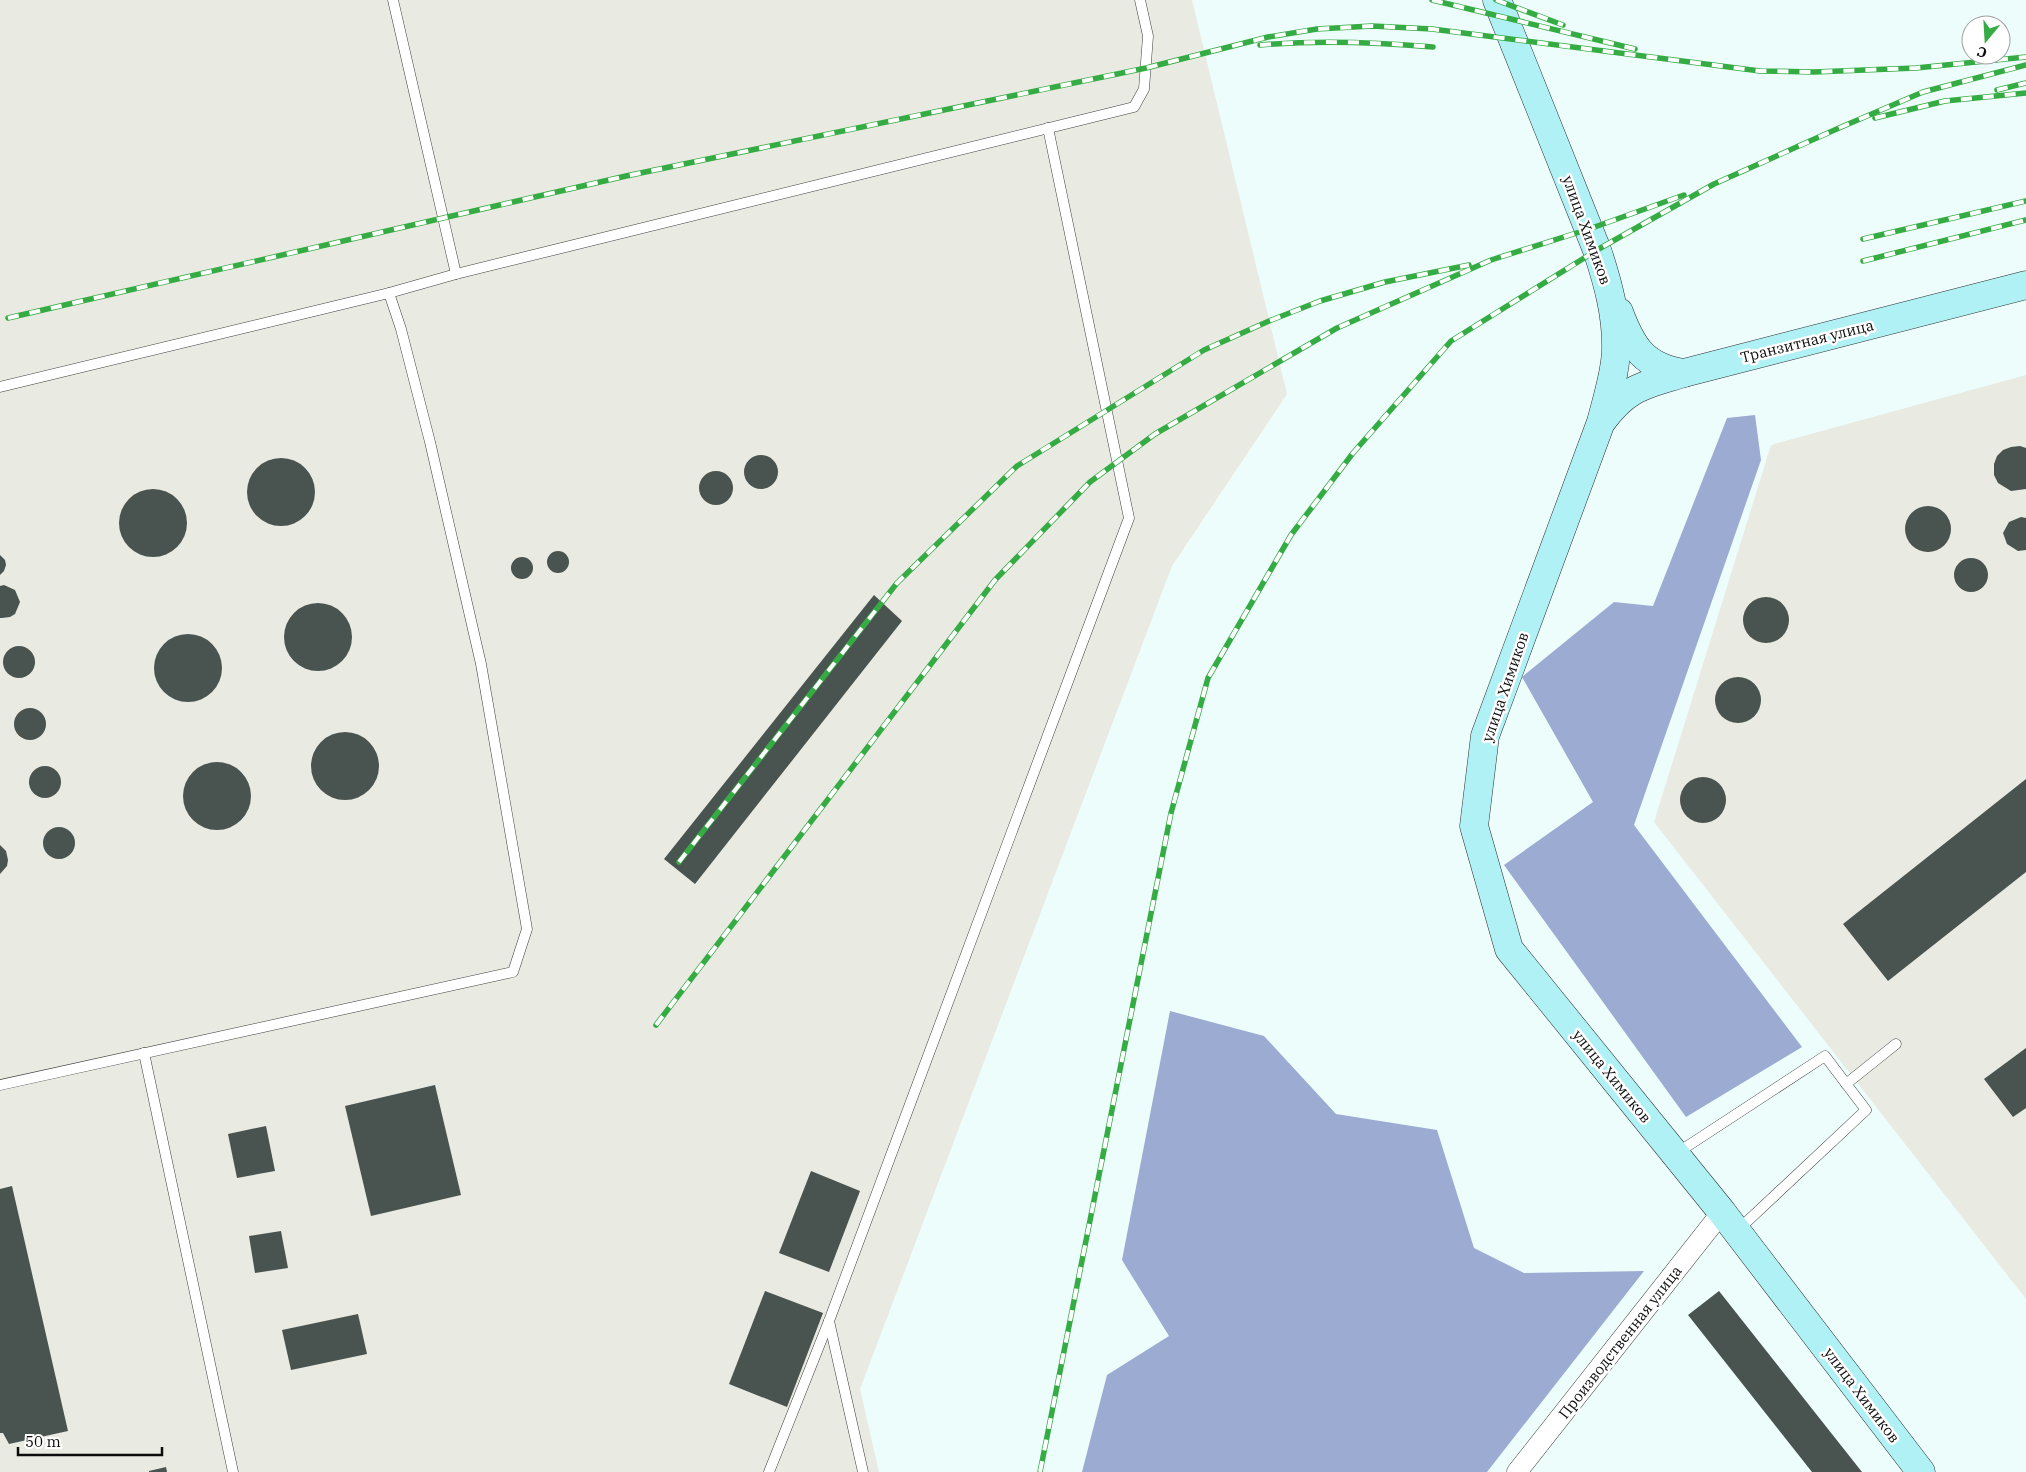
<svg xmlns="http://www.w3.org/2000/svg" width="2026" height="1472" font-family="'IBM Plex Serif',serif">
<rect width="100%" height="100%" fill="#edfdfc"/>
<!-- industrial -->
<g fill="#e9eae1">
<polygon points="0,0 1192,0 1287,394 1172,566 860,1389 879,1472 0,1472"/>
<polygon points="2026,375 2026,1299 1654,822 1771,445"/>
</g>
<!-- forest -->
<g fill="#9cabd2">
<polygon points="1755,415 1761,460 1634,825 1802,1047 1686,1117 1504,865 1593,802 1522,677 1614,602 1653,606 1727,418"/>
<polygon points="1170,1011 1264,1036 1336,1114 1437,1130 1474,1248 1524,1273 1644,1271 1487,1472 1082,1472 1107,1375 1169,1336 1122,1260"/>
</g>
<!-- building -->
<g fill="#49534f">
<polygon points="2020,446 2026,448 2026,489 2011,491 1998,483 1994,475 1994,464 1997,456 2003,450 2011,447"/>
<circle cx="761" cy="472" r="17"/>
<circle cx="281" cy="492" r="34"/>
<circle cx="716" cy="488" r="17"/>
<circle cx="153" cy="523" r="34"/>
<circle cx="1928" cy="529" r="23"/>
<polygon points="2021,517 2026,518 2026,550 2018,551 2007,544 2003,533 2009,522"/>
<circle cx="558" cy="562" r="11"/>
<polygon points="0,555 5,560 6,565 4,571 0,575"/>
<circle cx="522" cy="568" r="11"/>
<circle cx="1971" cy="575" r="17"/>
<polygon points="4,585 15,590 20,602 15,614 10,617 2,618 0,618 0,586"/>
<polygon points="874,595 902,621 695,884 664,859"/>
<circle cx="1766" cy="620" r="23"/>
<circle cx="318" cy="637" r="34"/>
<circle cx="188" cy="668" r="34"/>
<circle cx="19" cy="662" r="16"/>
<circle cx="1738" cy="700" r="23"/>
<circle cx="30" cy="724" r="16"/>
<circle cx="345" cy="766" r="34"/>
<circle cx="217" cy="796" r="34"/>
<circle cx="45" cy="782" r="16"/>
<circle cx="1703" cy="800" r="23"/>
<polygon points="2026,779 2026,872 1888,981 1843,924"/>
<circle cx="59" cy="843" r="16"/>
<polygon points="0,845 6,851 8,860 7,866 0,874"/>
<polygon points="2026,1048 2026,1108 2013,1117 1984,1079"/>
<polygon points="435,1085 461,1195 371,1216 345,1106"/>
<polygon points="266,1126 275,1171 237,1178 228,1134"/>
<polygon points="811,1171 860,1191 829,1272 779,1253"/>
<polygon points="12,1186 68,1431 9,1444 3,1433 0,1433 0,1189"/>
<polygon points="281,1231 288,1268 255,1273 249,1236"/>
<polygon points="765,1291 823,1313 787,1407 729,1384"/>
<polygon points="1719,1291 1862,1472 1812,1472 1688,1315"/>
<polygon points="358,1314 367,1354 291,1370 282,1330"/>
<polygon points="166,1467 167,1472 149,1472 149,1471"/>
</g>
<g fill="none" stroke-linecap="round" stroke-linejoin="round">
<!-- lane casing -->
<g stroke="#3f3f3f" stroke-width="11">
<g id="lane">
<polyline points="456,274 1134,107 1144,89 1148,36 1140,0"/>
<polyline points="389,293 456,274 393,0"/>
<polyline points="0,387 389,293 401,329 430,442 481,664 527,929 513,972 0,1085"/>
<polyline points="144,1053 233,1472"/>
<polyline points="1846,1084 1896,1044"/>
<polyline points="1677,1153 1825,1056 1866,1110 1738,1230"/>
<polyline points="829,1321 863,1472"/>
<polyline points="769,1472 829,1321 1129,518 1048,128"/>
</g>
</g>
<!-- street casing -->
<g stroke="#3f3f3f" stroke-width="21">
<polyline id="street" points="1517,1472 1722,1212"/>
</g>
<!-- secondary casing -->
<g stroke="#2e2e2e" stroke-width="29">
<g id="secondary">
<path d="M1497 0 1597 250C1608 283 1617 316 1616 351 1615 375 1607 399 1601 422L1485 736 1474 826 1509 949 1722 1212 1921 1472"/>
<path d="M1619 312C1632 347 1644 367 1684 373"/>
<path d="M1602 421C1628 386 1645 385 1684 373L2026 285"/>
</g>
</g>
<!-- lane -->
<use href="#lane" stroke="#fff" stroke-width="10"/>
<!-- street -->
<use href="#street" stroke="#fff" stroke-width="20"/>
<!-- secondary -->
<use href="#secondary" stroke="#aff1f5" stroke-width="28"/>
<!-- rail casing -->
<g stroke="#35ab43" stroke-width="5.5">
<g id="rail">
<polyline points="1432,0 1635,49"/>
<polyline points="1496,0 1563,25"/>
<path d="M1260 45C1318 40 1375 42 1433 47"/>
<polyline points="1997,90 2026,83"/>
<polyline points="1875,118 1945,101 2026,93"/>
<polyline points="1863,239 2026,201"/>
<polyline points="1863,261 2026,220"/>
<polyline points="8,318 626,176 1146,68 1268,37 1317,29 1372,26 1432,29 1760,71 1814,72 1916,68 2026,57"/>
<polyline points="679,862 897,583 1017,466 1204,350 1269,321 1320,301 1385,282 1469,265"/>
<polyline points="656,1025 995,580 1090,482 1155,434 1337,328 1491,260 1589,229 1684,195"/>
<polyline points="1040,1472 1171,813 1208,678 1291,535 1353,453 1451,341 1597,250 1714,184 1839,128 1923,92 2026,65"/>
</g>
</g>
<!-- rail -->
<use href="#rail" stroke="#fff" stroke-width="4" stroke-dasharray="11" stroke-linecap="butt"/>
</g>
<g text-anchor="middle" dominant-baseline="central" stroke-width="5" stroke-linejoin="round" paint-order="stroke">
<!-- street labels -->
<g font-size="15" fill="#0c0c0c" stroke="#fff">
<text transform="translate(1587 230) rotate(70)">улица Химиков</text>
<text transform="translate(1807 341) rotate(-14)">Транзитная улица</text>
<text transform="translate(1505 687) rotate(-71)">улица Химиков</text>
<text transform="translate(1612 1076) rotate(51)">улица Химиков</text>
<text transform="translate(1620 1342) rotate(-52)">Производственная улица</text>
<text transform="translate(1862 1395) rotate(53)">улица Химиков</text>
</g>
</g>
<!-- north arrow -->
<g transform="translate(1986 40) rotate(198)"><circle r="24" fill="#ffffff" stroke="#9e9e9e"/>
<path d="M0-4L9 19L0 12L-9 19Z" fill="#35ab43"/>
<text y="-8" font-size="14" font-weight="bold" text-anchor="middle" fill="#0c0c0c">С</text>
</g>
<!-- scale -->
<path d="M18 1447v8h144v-8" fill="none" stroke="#0c0c0c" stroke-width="2.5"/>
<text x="25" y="1447" font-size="15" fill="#0c0c0c" stroke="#ffffff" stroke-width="4" paint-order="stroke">50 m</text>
</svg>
